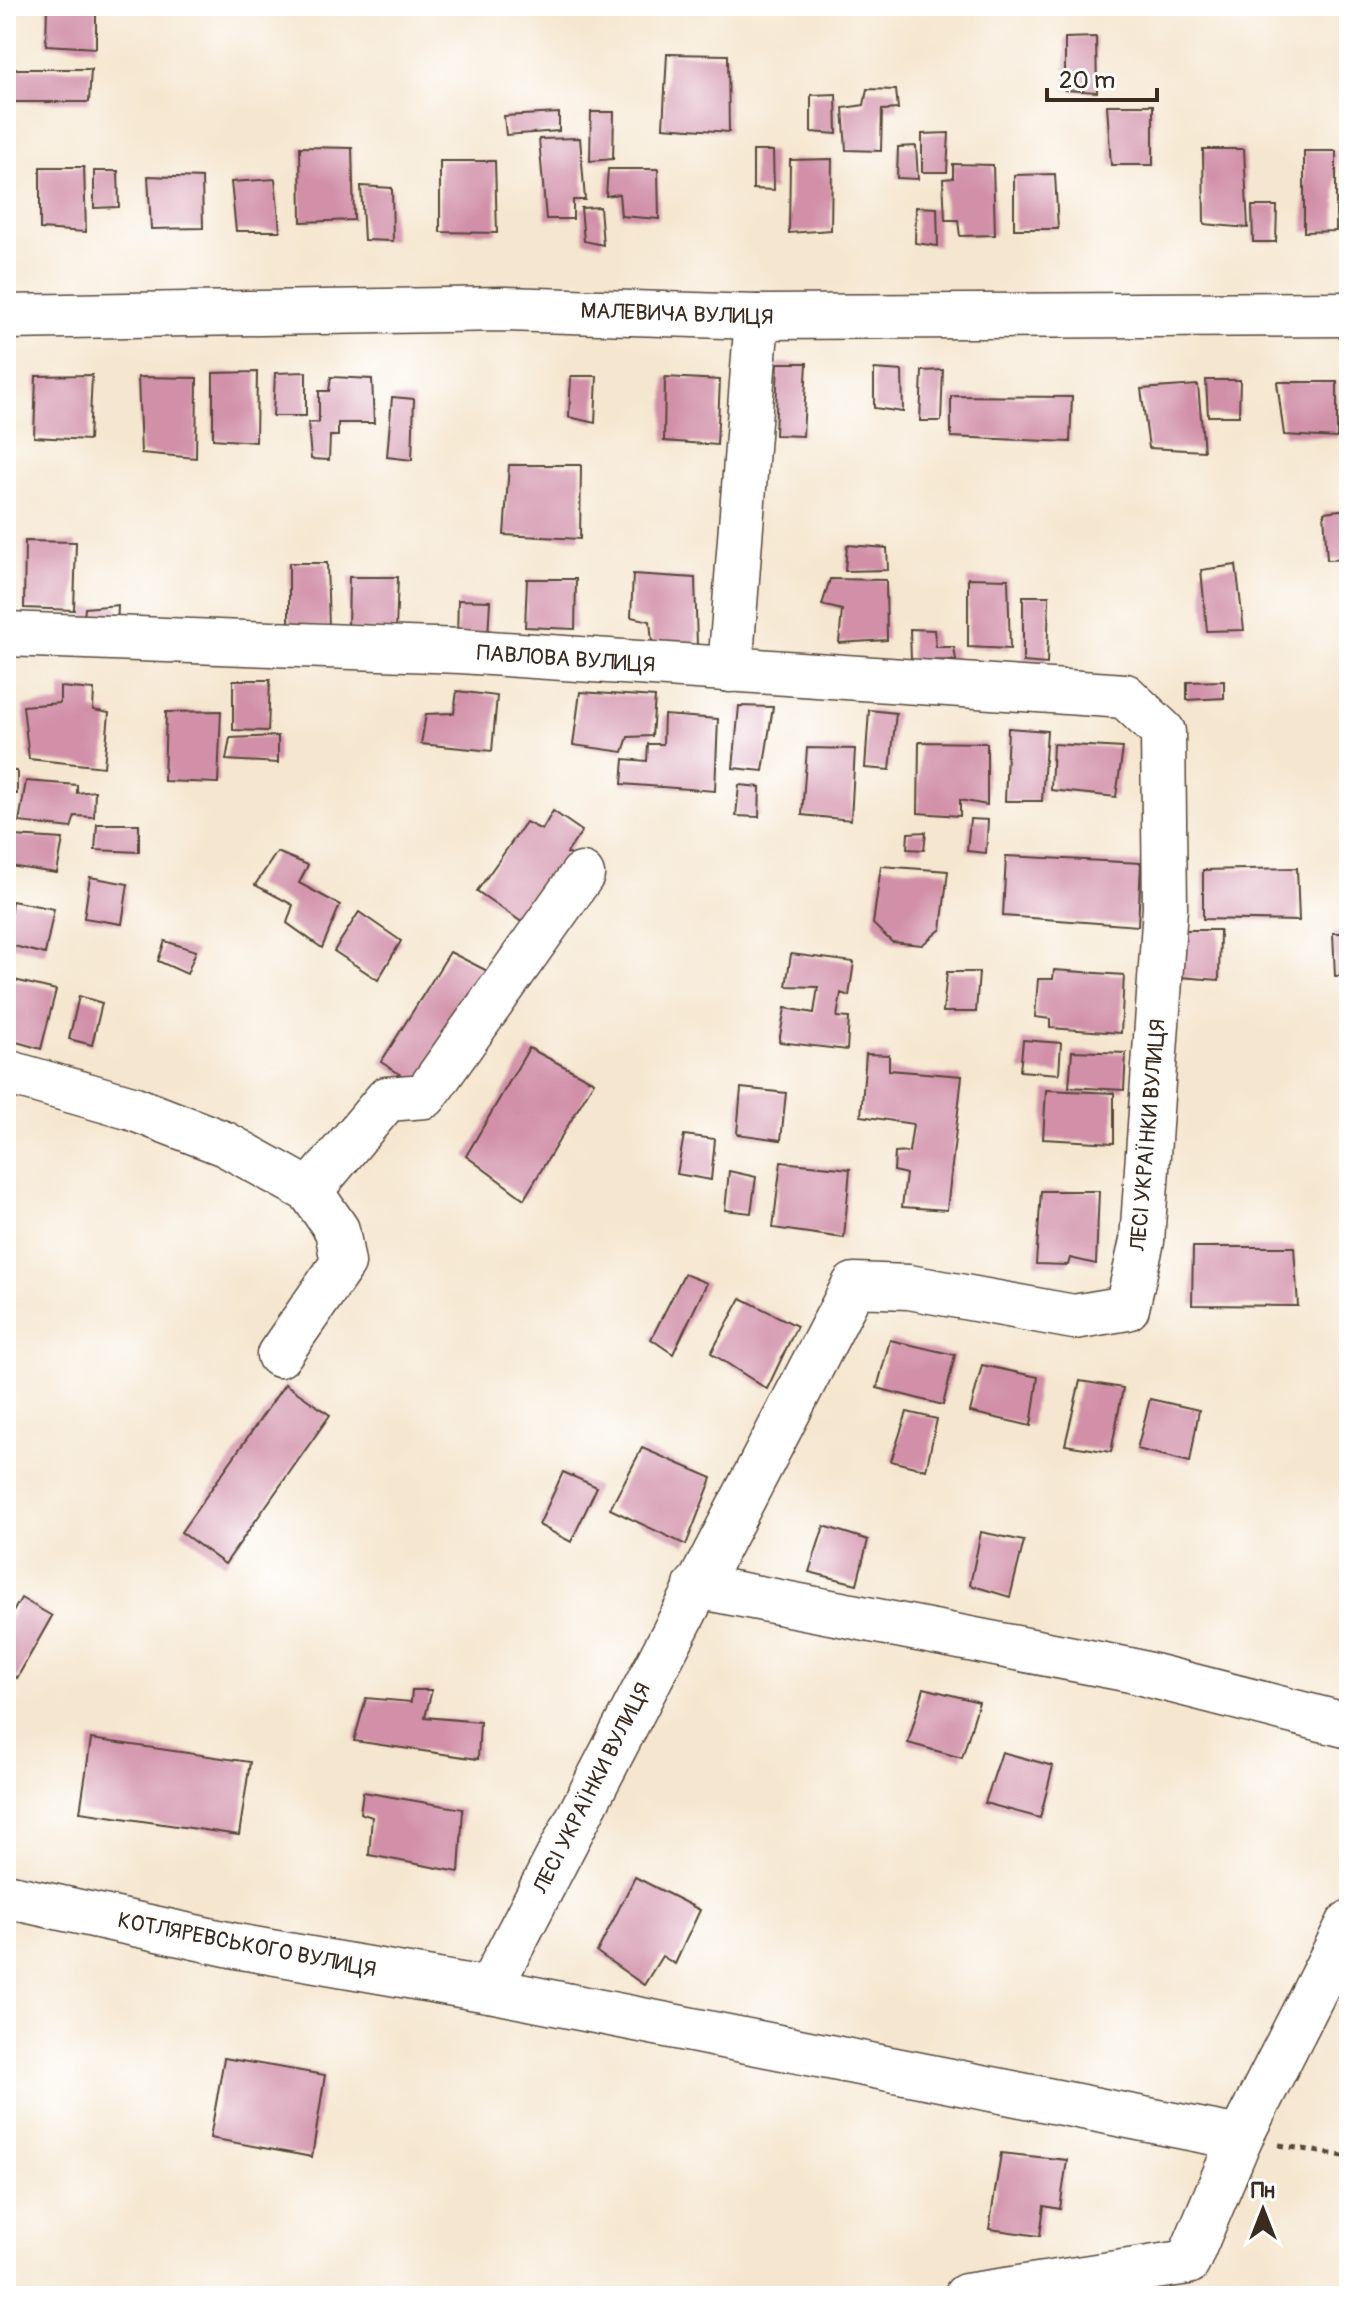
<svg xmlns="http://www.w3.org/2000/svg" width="1355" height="2302" font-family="Pangolin,sans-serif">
<rect width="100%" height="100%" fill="#fff"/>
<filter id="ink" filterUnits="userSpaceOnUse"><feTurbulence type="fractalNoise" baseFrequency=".0125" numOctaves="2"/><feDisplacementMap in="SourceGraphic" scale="16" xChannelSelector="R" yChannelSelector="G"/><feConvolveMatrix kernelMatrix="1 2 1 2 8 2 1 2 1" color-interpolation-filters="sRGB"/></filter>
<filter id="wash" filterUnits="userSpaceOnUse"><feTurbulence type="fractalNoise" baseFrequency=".006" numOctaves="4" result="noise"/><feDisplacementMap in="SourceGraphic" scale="32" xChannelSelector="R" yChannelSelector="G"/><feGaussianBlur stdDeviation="1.8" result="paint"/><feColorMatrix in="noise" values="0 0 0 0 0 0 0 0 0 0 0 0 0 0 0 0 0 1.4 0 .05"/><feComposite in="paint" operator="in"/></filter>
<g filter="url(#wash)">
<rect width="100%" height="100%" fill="#f5e6cf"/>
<g id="blocks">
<!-- building -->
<g fill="#d190a8">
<polygon points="47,6 96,6 96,48 46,45"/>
<polygon points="1096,37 1097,92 1065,90 1065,38"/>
<polygon points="667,54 728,55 729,132 663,127"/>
<polygon points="13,69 91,69 89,102 12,102"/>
<polygon points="867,89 896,90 898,109 882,110 881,151 846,150 843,108 864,105"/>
<polygon points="836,94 837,134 811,132 811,95"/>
<polygon points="1107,105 1153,105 1153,165 1111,165"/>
<polygon points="591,112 614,112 613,159 590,161"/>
<polygon points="559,113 559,131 506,135 504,116"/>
<polygon points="949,133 947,172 922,172 922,134"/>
<polygon points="580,138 585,200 573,200 573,219 546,219 539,139"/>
<polygon points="916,146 918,179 897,178 898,147"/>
<polygon points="300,147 352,148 354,220 301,222"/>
<polygon points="1203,149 1244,149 1248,228 1204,224"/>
<polygon points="753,151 773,151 774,190 753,189"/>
<polygon points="1304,151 1336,151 1336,231 1304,232"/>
<polygon points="832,159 831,230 789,233 790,160"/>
<polygon points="440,161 495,161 497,233 440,232"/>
<polygon points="953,164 993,165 995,235 960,236 958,220 945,220 943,179 953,178"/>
<polygon points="40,167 84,167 86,232 40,229"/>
<polygon points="608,169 658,169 659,219 621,216 619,194 606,196"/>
<polygon points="94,171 118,171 119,207 94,208"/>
<polygon points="1055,174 1058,229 1014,229 1014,175"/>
<polygon points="148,176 202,178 203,228 151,229"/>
<polygon points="275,179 280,231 236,231 231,182"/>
<polygon points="361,186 392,188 393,241 364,240"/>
<polygon points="1252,206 1277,206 1276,242 1253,242"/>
<polygon points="600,207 603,245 584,241 581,208"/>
<polygon points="916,207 937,208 938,246 915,243"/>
<polygon points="778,363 807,363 803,436 775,435"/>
<polygon points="874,369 902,371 903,412 874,408"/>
<polygon points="943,370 941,421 920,421 922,371"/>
<polygon points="257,372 256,442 213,439 213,373"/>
<polygon points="306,372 306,416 273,416 275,373"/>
<polygon points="92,375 89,440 34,437 36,376"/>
<polygon points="571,376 597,376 595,423 569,417"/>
<polygon points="138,377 197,378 196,458 141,453"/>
<polygon points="331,377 372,379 374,423 338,423 338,436 330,436 329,460 311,459 308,423 319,422 319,391 329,391"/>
<polygon points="665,377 720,380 717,445 664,441"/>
<polygon points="1206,380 1240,380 1239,416 1208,416"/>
<polygon points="1277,382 1337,382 1337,438 1284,435"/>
<polygon points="1198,385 1204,451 1149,448 1141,389"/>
<polygon points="951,396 1072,397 1070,442 951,437"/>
<polygon points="392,397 414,399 412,460 387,457"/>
<polygon points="509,465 581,465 580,539 504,535"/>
<polygon points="1349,509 1349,559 1327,560 1324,512"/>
<polygon points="25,541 76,542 74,610 24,608"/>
<polygon points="847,545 887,548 888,570 845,571"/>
<polygon points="289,563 327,563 329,628 289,624"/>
<polygon points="1236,565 1244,630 1207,631 1201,570"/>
<polygon points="633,574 695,578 697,646 652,642 650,621 631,617"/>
<polygon points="349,577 398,577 396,631 348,630"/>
<polygon points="968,578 1008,579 1010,649 968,647"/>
<polygon points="527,579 576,579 575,629 525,627"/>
<polygon points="830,579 886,580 887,640 839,643 842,610 822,605"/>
<polygon points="1023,596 1049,596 1047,664 1023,662"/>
<polygon points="458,600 490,601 488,637 457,637"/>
<polygon points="118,605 117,628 83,628 85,608"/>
<polygon points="910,629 934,630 936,647 954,647 956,660 911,661"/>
<polygon points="233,680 270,680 268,731 233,730"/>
<polygon points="1224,681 1224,698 1187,700 1187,682"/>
<polygon points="60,687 94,690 93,710 109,713 104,767 29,759 23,706 60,703"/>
<polygon points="457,691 497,696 492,751 421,744 426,714 454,713"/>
<polygon points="580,692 655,697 652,736 628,737 623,752 573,745"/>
<polygon points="739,706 773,707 763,771 733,768"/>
<polygon points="869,710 896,713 890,770 865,768"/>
<polygon points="221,711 218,783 164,781 166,712"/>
<polygon points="664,715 718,719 715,791 622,784 624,759 647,761 648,744 663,744"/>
<polygon points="1008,728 1047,731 1042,801 1005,801"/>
<polygon points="278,736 278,763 226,760 230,738"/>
<polygon points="919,742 987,743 987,805 960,800 960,816 918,813"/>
<polygon points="1053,744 1123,748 1116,797 1051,790"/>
<polygon points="807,748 855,749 851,820 802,815"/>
<rect x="6" y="771" width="11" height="23"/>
<polygon points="26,781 77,785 77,793 95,791 94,817 75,816 71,828 19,822"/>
<polygon points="739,785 760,787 759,817 736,816"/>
<polygon points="553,811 582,831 567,853 580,859 533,930 477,891 526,822 542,830"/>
<polygon points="970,819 988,820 986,853 967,851"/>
<polygon points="97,824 139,824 139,852 95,850"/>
<polygon points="926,832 924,850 907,849 908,833"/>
<polygon points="14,836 63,839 57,873 9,866"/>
<polygon points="277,852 308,865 299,883 340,905 322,948 287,923 293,905 255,885"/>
<polygon points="1006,856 1141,863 1138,926 1003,916"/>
<polygon points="881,866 948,871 941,929 922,945 892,942 873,924"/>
<polygon points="1297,868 1299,921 1203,919 1203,870"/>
<polygon points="90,877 128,884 122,924 84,918"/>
<polygon points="12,901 54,909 45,954 6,944"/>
<polygon points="359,912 401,941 378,980 334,951"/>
<polygon points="1179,930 1220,930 1219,980 1179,977"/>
<polygon points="1333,933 1349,933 1349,975 1335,976"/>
<polygon points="165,941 196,951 187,974 158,961"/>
<polygon points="450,952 499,977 423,1089 381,1062"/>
<polygon points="791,954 854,962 849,996 841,993 837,1017 849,1018 847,1050 779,1042 785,1008 814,1013 818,987 786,986"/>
<polygon points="1054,970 1124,975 1121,1033 1050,1028 1050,1019 1035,1017 1038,979 1053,979"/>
<polygon points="947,972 979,972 976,1012 943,1012"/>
<polygon points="6,978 56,990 41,1049 6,1039"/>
<polygon points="79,996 102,1003 92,1045 69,1039"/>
<polygon points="1023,1040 1061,1043 1059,1074 1020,1071"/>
<polygon points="529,1048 594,1082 524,1199 466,1156"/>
<polygon points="1072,1051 1126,1053 1124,1090 1069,1087"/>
<polygon points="866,1054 889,1055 889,1070 962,1076 947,1210 902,1207 906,1174 894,1171 895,1153 909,1152 913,1124 861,1116"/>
<polygon points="741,1088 786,1093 781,1140 737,1134"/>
<polygon points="1046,1090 1114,1093 1114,1143 1043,1139"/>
<polygon points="684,1135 715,1139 711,1180 677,1174"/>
<polygon points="781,1162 850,1169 844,1238 773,1228"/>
<polygon points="729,1171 756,1177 751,1213 725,1210"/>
<polygon points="1041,1191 1099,1191 1096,1264 1070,1258 1068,1265 1036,1264"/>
<polygon points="1193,1247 1294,1247 1298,1306 1192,1305"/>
<polygon points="684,1274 707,1283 673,1354 651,1339"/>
<polygon points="741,1298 797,1326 767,1389 711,1353"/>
<polygon points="890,1340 955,1355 943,1405 877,1388"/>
<polygon points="982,1365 1038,1377 1031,1426 970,1412"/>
<polygon points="1080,1381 1123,1388 1111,1452 1065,1445"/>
<polygon points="285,1384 330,1415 225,1564 181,1532"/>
<polygon points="1150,1399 1199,1410 1190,1462 1137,1449"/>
<polygon points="907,1412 937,1419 926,1470 891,1461"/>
<polygon points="642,1448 712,1478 686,1545 610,1509"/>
<polygon points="563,1472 597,1487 571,1542 539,1525"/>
<polygon points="824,1526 868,1540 857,1584 809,1572"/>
<polygon points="981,1532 1024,1541 1010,1597 970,1585"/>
<polygon points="21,1598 52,1616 17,1678 6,1671 6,1624"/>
<polygon points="924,1688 979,1702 962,1758 908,1743"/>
<polygon points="412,1690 432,1690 425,1717 480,1722 478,1759 354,1741 366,1698 411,1702"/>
<polygon points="91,1739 250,1762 239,1835 80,1812"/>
<polygon points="1002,1752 1053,1766 1040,1818 985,1803"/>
<polygon points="363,1792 463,1809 459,1872 369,1855 372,1817 360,1813"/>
<polygon points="635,1877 700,1910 675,1964 662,1956 644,1985 597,1952"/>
<polygon points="224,2058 325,2075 312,2157 210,2138"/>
<polygon points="1001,2153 1067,2160 1060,2209 1044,2206 1040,2236 989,2229"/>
</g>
</g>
</g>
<g filter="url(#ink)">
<use href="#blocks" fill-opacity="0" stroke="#574639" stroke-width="2"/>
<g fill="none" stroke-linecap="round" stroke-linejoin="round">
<!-- minor casing -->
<g stroke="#574639" stroke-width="47">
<g id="minor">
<polyline points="6,317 506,309 757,317 1349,314"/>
<polyline points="6,634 461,651 1125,696 1163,732 1165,908 1142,1241 1127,1308 1074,1317 909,1287 854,1285 489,1990"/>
<polyline points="730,670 757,317"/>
<polyline points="6,1072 132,1108 225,1144 310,1191 337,1230 343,1263 279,1355"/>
<polyline points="310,1191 387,1099 425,1096 582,875"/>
<polyline points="696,1586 1130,1670 1349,1726"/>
<polyline points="6,1896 236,1946 489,1990 1240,2138"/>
<polyline points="966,2296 1188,2262 1240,2138 1349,1923"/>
</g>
</g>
<!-- path -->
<polyline stroke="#574639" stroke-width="5" stroke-dasharray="6 6" stroke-linecap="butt" points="1279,2145 1349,2157"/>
<!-- minor -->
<use href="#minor" stroke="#fff" stroke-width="44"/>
</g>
</g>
<g text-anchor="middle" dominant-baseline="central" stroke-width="6" stroke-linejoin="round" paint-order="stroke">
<!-- street labels -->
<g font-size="22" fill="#3b2a1e" stroke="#fff">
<text transform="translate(677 314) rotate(2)">МАЛЕВИЧА ВУЛИЦЯ</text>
<text transform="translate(566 659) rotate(4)">ПАВЛОВА ВУЛИЦЯ</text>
<text transform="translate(1148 1135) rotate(-85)">ЛЕСІ УКРАЇНКИ ВУЛИЦЯ</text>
<text transform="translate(592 1788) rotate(-63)">ЛЕСІ УКРАЇНКИ ВУЛИЦЯ</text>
<text transform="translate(247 1945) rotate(11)">КОТЛЯРЕВСЬКОГО ВУЛИЦЯ</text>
</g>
</g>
<!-- margin -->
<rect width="1355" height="2302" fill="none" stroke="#fff" stroke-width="32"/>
<!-- north arrow -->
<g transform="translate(1263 2210)" stroke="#ffffff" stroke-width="6" paint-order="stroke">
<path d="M0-6L14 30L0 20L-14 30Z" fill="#3b2a1e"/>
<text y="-12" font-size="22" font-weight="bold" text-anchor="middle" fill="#3b2a1e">Пн</text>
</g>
<!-- scale -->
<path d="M1047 88v12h110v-12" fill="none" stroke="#3b2a1e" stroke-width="4"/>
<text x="1059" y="88" font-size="24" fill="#3b2a1e" stroke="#ffffff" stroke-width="6" paint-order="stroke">20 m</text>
</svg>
